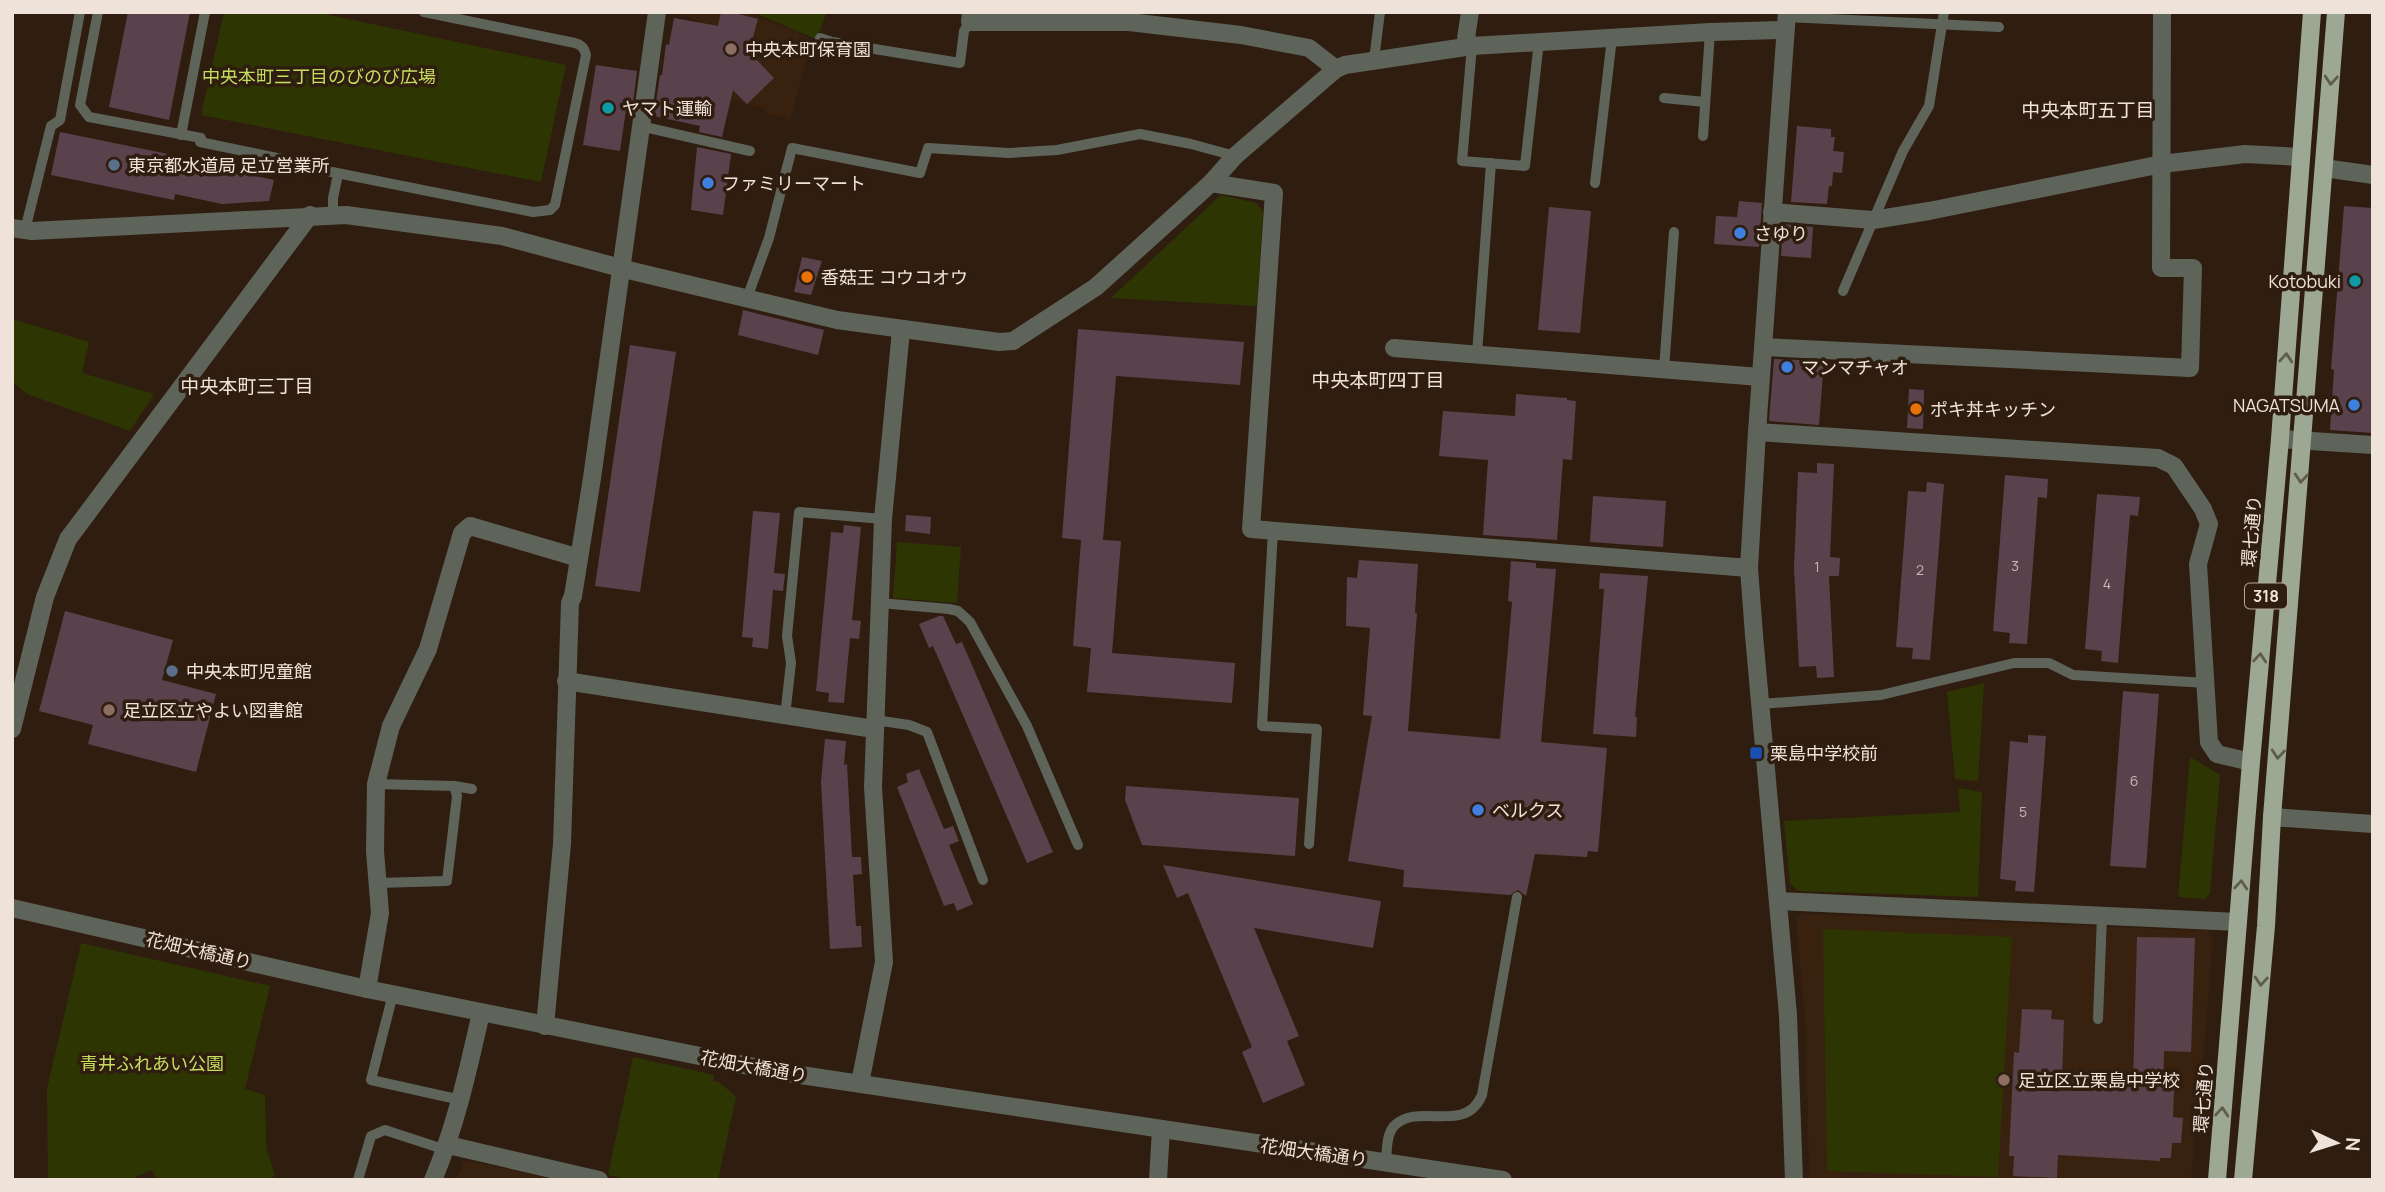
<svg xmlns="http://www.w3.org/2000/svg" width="2385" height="1192" font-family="Manrope,'Noto Sans JP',sans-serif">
<rect width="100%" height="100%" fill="#2f1d10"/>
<!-- built -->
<g fill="#39210f">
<polygon points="673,12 748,12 812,39 790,120 766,113 766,109 734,100 712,90 690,72 700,21"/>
<polygon points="1803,914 2208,931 2213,938 2197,1132 2195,1132 2191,1180 1809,1180 1806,1029 1796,919"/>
<polygon points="465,1160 557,1180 456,1180"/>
</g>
<!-- green -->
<g fill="#2d3602">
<polygon points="224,12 315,12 566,65 541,182 201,115"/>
<polygon points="752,12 827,12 816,39"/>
<polygon points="1221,195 1256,203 1263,212 1257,306 1111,298"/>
<polygon points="12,319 89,342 82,373 154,394 130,431 27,394 12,381"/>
<polygon points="897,542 961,547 957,603 893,598"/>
<polygon points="1984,683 1978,781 1955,779 1947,692"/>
<polygon points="2190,757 2220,775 2210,893 2205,899 2178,897"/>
<polygon points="1958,788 1982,792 1978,897 1799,891 1790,884 1784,821 1960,812"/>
<polygon points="1823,929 2012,937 1998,1177 1827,1171"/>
<polygon points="81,943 270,986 245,1089 265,1095 266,1148 275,1174 271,1180 158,1180 151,1170 130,1180 48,1180 47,1089"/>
<polygon points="633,1057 714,1075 713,1081 719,1082 736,1097 718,1180 631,1180 608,1175"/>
</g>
<!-- building -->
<g fill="#5a424c">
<polygon points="128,12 190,12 169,120 109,107"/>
<polygon points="721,12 731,12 758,19 749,52 774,78 747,104 733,90 722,137 699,132 700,126 654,116 660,75 662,75 666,44 669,45 674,18 718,26"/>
<polygon points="596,65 637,71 632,111 626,110 620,151 583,145"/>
<polygon points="1797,126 1831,129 1831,137 1835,137 1833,151 1844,152 1842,173 1833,172 1832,186 1829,186 1827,204 1791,202"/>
<polygon points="60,132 183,157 182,161 274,180 269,201 222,204 175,194 174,200 51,175"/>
<polygon points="697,147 731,154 723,215 691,210"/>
<polygon points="1739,201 1762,203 1759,247 1714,244 1716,216 1737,217"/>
<polygon points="2344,206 2373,208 2373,433 2330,430 2334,370 2331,369"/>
<polygon points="1549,207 1591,211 1580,333 1538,330"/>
<polygon points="1783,224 1813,227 1811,258 1781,256"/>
<polygon points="802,257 822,261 811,295 794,292"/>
<polygon points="743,310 824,330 818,355 738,335"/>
<polygon points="1078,329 1244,342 1240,385 1116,376 1103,540 1121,541 1112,653 1235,663 1232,703 1087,692 1091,648 1073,646 1081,540 1062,538"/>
<polygon points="630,345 676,352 640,592 595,586"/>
<polygon points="1774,359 1824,361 1819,425 1769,421"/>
<polygon points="1909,389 1924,390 1923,429 1907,428"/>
<polygon points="1516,394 1567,398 1567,400 1576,401 1572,460 1563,459 1557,540 1483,535 1488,460 1439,456 1443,411 1515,416"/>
<polygon points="1817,463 1834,464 1830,557 1840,558 1839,576 1829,576 1834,677 1817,678 1816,666 1799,667 1794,568 1798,472 1817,473"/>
<polygon points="2005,475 2048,479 2047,498 2038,497 2027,644 2009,643 2010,633 1993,631"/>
<polygon points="1927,482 1944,484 1930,660 1912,659 1913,648 1896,647 1908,491 1926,492"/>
<polygon points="2097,494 2140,497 2138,516 2130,515 2118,663 2101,661 2102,651 2085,649"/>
<polygon points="1593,496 1666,501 1663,547 1590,542"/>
<polygon points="753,511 780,513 774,573 785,574 783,591 773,590 768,649 752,647 753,638 742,637"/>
<polygon points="906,515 931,517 930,534 905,531"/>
<polygon points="844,525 861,527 852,620 861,621 859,639 850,638 844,703 828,702 829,693 816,691 831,532 843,533"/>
<polygon points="1359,560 1418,564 1415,613 1417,613 1408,731 1500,739 1512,602 1508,601 1511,561 1536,563 1536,568 1556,569 1541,742 1607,748 1598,852 1588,851 1587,857 1535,854 1526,896 1518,890 1510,895 1403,887 1404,870 1348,861 1372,716 1363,715 1370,628 1346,626 1347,577 1357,578"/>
<polygon points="1600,573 1648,576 1635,717 1637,717 1636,737 1593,734 1604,589 1599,589"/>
<polygon points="65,611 173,640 162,680 216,694 196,772 88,744 93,725 39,711"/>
<polygon points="939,616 943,616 956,644 962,642 1053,852 1027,863 933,646 929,648 919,624"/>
<polygon points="2123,691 2159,694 2146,868 2110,866"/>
<polygon points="2028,735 2046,736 2034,892 2015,891 2016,881 2000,879 2010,741 2028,743"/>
<polygon points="825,739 846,741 844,765 847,764 852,857 861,857 862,874 853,875 856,926 861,926 862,947 830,949 821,782"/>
<polygon points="919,769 944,829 953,826 959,841 949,845 973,904 957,911 954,903 944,906 897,787 908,782 906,774"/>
<polygon points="1126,786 1299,798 1295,856 1142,845 1125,800"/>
<polygon points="1163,865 1381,901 1373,948 1254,928 1299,1036 1287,1041 1305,1085 1263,1103 1242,1052 1252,1047 1188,893 1177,898"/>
<polygon points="2137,937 2195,938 2191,1052 2164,1051 2163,1090 2174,1090 2173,1117 2183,1118 2181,1143 2172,1143 2171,1158 2160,1158 2160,1161 2058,1155 2057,1178 2013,1176 2014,1156 2009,1156 2014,1052 2019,1053 2022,1009 2052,1010 2051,1019 2064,1020 2062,1081 2133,1085"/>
</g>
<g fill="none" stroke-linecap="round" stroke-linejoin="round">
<!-- service -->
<g stroke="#5f645b" stroke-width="10">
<polyline points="98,12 80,105 89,117 201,138 200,142 301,163"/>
<polyline points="1786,17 1999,27"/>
<polyline points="820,38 832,42 960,63 964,31 970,22"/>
<polyline points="1472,46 1462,161 1525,166 1539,41"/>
<polyline points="1374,60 1380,12"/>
<polyline points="1664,98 1705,102"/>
<polyline points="640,126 750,151"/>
<polyline points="181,135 205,12"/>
<polyline points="1703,136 1710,32"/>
<path d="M327 171 533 212 550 210 555 205 586 55C584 48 582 45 575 43L424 12"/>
<polyline points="1595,183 1612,38"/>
<polyline points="333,215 333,198 338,174"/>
<polyline points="25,230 51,126 60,120 80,12"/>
<polyline points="1843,291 1903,151 1929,106 1944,12"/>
<polyline points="747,298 769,238 792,148 920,173 928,148 1009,153 1057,150 1140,134 1191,144 1235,156"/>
<polyline points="1477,354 1491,163"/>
<polyline points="1664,369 1674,232"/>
<polyline points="1273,531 1262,726 1317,729 1309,844"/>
<polyline points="880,603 949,609 958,611 970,622 1027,726 1078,845"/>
<polyline points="1760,704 1881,695 2014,663 2049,663 2073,675 2207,683"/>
<polyline points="785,716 791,663 787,636 799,512 883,519"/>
<polyline points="875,720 909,725 927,732 983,880"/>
<polyline points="376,784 454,786 457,796 447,881 378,883"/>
<polyline points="454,786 472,789"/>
<polyline points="393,994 371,1080 461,1100"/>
<polyline points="2098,1019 2102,916"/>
<path d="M1386 1162C1387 1152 1386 1133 1395 1125 1420 1102 1465 1135 1482 1095L1517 897"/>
<polyline points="358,1180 371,1136 385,1130 446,1150"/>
</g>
<!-- minor -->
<g stroke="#5f645b" stroke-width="18">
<polyline points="971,12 970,22 1129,22 1241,35 1309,48 1336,69"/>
<polyline points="1470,12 1466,38 1472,46"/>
<polyline points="2324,168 2373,175"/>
<polyline points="1211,183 1274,193 1251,529 1749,568"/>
<polyline points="1772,212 1873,220 1929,211 2162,164 2245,154 2301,157"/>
<polyline points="1013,341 1096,287 1211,183 1235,156 1336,69 1345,65 1472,46 1710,32 1784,30"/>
<polyline points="1763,347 2190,368 2193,268 2161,268 2162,12"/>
<polyline points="1394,348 1760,377"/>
<polyline points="1757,432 2158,458 2174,466 2203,509 2209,524 2198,564 2209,742 2217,754 2251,762"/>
<polyline points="2280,439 2373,445"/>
<polyline points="566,681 874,729"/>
<polyline points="12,729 45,597 68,539 310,215"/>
<polyline points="2272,817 2373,824"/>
<polyline points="1778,901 2238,922"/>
<polyline points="367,989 380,913 375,851 376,784 391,726 428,649 462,533 470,526 579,558"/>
<polyline points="545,1026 562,844 570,603 573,596"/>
<polyline points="860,1083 884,962 873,787 883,519 901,330"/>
<polyline points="448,1145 599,1180"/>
<path d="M433 1180C456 1126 468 1070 481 1013"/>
<polyline points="1158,1180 1161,1129"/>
</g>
<!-- tertiary -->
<g stroke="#5f645b" stroke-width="18">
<polyline points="1787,12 1757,432 1749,568 1754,635 1788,1015 1794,1180"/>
<polyline points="12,228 32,231 346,215 502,236 628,270 837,320 999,342 1013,341"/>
<polyline points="573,596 592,478 657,12"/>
<polyline points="12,908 367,989 774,1071 1503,1180"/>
</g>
<!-- primary -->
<g stroke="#9ca894" stroke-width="18">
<polyline points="2217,1180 2251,762 2280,439 2312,12"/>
<polyline points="2243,1180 2266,926 2272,817 2336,12"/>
</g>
</g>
<!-- one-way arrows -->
<defs><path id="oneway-chevron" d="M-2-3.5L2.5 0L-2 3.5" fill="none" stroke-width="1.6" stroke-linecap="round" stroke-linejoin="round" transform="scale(1.75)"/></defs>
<g stroke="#605c4b">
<use href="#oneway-chevron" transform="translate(2331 80) rotate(94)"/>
<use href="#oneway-chevron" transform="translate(2286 358) rotate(-86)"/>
<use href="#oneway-chevron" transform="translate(2301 478) rotate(95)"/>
<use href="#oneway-chevron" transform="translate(2260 658) rotate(-85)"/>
<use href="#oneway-chevron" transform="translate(2278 754) rotate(95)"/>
<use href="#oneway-chevron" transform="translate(2241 885) rotate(-85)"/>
<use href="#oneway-chevron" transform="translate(2261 981) rotate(95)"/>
<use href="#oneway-chevron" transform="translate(2222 1112) rotate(-85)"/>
</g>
<!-- markers -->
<g fill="#8d6e63" stroke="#2f1d10" stroke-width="2.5">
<circle cx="731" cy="49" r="7"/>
<circle cx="109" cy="710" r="7"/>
<circle cx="2004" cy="1080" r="7"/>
</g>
<g fill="#0f9aa8" stroke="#2f1d10" stroke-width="2.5">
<circle cx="608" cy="108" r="7"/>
<circle cx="2355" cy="281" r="7"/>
</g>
<g fill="#5c6f8a" stroke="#2f1d10" stroke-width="2.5">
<circle cx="114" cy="165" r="7"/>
<circle cx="172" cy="671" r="7"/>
</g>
<g fill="#3f7fe0" stroke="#2f1d10" stroke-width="2.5">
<circle cx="708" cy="183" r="7"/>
<circle cx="1740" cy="233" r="7"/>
<circle cx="1787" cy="367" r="7"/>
<circle cx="2354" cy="405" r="7"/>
<circle cx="1478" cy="810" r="7"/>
</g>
<g fill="#e8710a" stroke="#2f1d10" stroke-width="2.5">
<circle cx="807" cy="277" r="7"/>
<circle cx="1916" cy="409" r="7"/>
</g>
<rect fill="#1a4fb4" stroke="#2f1d10" stroke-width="2.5" x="1749" y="746" width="14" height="14" rx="3.5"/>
<g text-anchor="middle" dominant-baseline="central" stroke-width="7" stroke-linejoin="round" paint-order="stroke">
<!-- number labels -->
<g font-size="14" fill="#cabab6">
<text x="2015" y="565">3</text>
<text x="1817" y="566">1</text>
<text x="1920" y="569">2</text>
<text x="2107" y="583">4</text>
<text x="2134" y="780">6</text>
<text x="2023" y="811">5</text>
</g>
<!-- shield labels -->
<rect fill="#2f1d10" stroke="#b5a79d" stroke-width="2" x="2245" y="583.5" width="42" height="25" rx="5"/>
<g font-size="16" font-weight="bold" fill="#efe2d9">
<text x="2266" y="596">318</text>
</g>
<!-- poi labels -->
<g font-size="18" fill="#efe2d9" stroke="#2f1d10" text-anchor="start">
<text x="745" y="49">中央本町保育園</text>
<text x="622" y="108">ヤマト運輸</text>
<text x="128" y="165">東京都水道局 足立営業所</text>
<text x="722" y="183">ファミリーマート</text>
<text x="1754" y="233">さゆり</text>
<text x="821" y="277">香菇王 コウコオウ</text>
<text x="2341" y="281" text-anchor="end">Kotobuki</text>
<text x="1801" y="367">マンマチャオ</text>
<text x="2340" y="405" text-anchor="end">NAGATSUMA</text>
<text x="1930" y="409">ポキ丼キッチン</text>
<text x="186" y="671">中央本町児童館</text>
<text x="123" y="710">足立区立やよい図書館</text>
<text x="1770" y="753">栗島中学校前</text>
<text x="1492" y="810">ベルクス</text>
<text x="2018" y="1080">足立区立栗島中学校</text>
</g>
<!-- park labels -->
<g font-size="18" fill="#c5de5d" stroke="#2f1d10">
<text x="319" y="76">中央本町三丁目のびのび広場</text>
<text x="152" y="1063">青井ふれあい公園</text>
</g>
<!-- street labels -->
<g font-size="18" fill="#efe2d9" stroke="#2f1d10">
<text transform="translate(2251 531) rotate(-85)">環七通り</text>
<text transform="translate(199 950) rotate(13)">花畑大橋通り</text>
<text transform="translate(754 1066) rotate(10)">花畑大橋通り</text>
<text transform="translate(2203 1097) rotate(-85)">環七通り</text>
<text transform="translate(1314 1152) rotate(8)">花畑大橋通り</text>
</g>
<!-- neighbourhood labels -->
<g font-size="19" fill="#efe2d9" stroke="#2f1d10">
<text x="2088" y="110">中央本町五丁目</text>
<text x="1378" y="380">中央本町四丁目</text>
<text x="247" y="386">中央本町三丁目</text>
</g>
</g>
<!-- border -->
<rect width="2385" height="1192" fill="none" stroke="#efe2d9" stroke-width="28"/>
<!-- north arrow -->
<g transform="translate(2336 1143) rotate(94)" stroke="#2f1d10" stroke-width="5" paint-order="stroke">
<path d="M0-5L12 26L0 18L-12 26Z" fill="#efe2d9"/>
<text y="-10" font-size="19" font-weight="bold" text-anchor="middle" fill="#efe2d9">N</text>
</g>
</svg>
